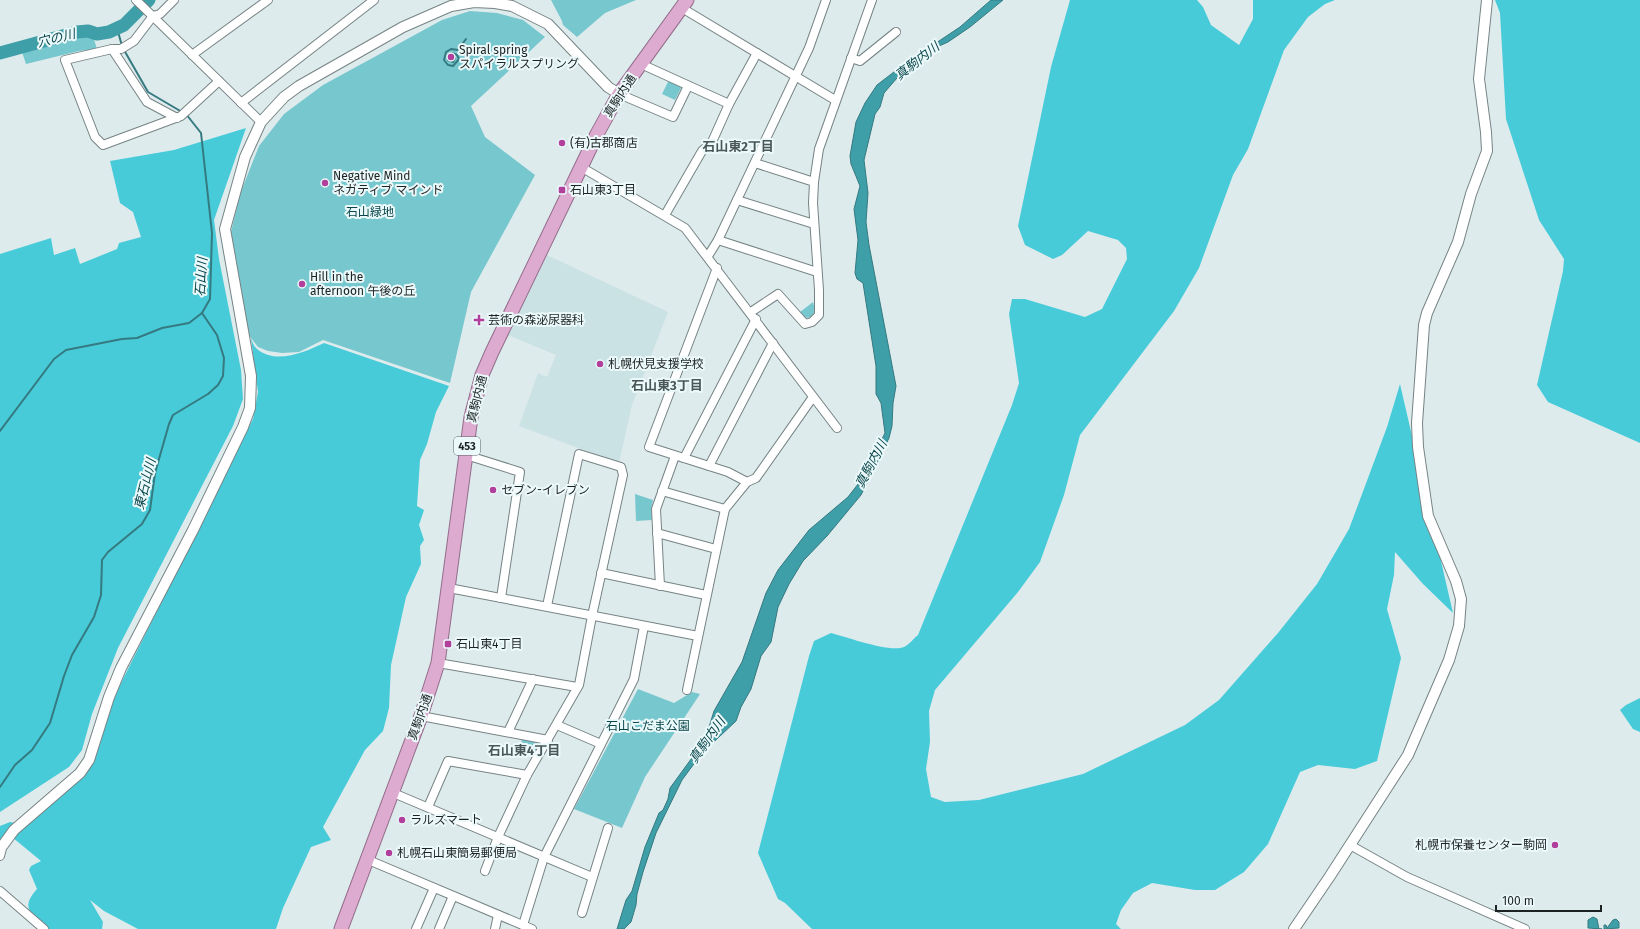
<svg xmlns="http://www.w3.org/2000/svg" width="1640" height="929" font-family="'Fira Sans','Noto Sans JP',sans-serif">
<rect width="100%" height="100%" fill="#deebed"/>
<!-- built -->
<polygon fill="#cbe2e5" points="547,255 668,312 632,405 619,463 519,426 538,373 547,377 556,355 508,335"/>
<!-- green -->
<g fill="#77c7cf">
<polygon points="551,0 636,0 605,13 577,37 563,25 562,21"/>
<polygon points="470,11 497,13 523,20 545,37 471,106 485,137 535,175 471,292 450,383 323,340 299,352 282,353 268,351 258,347 248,334 230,236 240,194 259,146 284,114 323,85 442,20"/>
<path d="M92 33 97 49 79 51 26 64 22 52C46 46 67 34 92 33Z"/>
<polygon points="669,80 682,86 675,100 662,94"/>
<polygon points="813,302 815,310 812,317 805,318 800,312"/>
<polygon points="635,494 653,500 651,509 652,520 636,521"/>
<polygon points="638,689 674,703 692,692 700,694 645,777 622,828 574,809"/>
<polygon points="522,739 541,742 536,752 520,749"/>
</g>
<!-- forest -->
<g fill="#48cbd8">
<path d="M1070 0H1197L1203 7 1211 25 1239 45 1253 19V0H1335L1325 4 1308 17 1284 50 1248 149 1233 175 1199 268 1174 311 1080 435 1064 495 1040 562 1018 592 935 690 929 711 930 742 926 769 931 797 945 802 979 800 1083 774 1185 725 1219 700 1278 633 1317 584 1349 529 1387 427 1400 384 1453 613 1423 584 1395 552 1394 575 1387 609 1401 658 1377 761 1355 769 1318 765 1300 772 1268 844 1244 872 1215 890H1195L1152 883 1133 893 1121 910 1116 924 1121 929H812L785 903 778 899 758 853 809 656 814 641 831 633C847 637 890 653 904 647 909 645 914 638 918 635L1012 405 1019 383 1009 314 1012 299H1025L1085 317 1102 309 1127 259 1126 248 1118 240 1088 231 1062 255 1053 259 1025 245 1018 226 1051 67Z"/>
<polygon points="1495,0 1640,0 1640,443 1548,402 1537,385 1563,271 1564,259 1539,220 1506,119 1500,13"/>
<polygon points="246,128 214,220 219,259 241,370 243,399 233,426 118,648 92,714 82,750 69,767 0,812 0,254 51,238 54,255 75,248 80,264 117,249 119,243 141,237 133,212 120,203 110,161 174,150"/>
<path d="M251 338C252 341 254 347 257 349 276 365 305 352 324 343L449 386 436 412 427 444 420 460 417 506 424 510 419 525 424 540 420 546 421 564 406 597 391 665 389 708 383 731 365 750 323 827 331 840 311 847 283 908 276 929H138L104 911 90 900 103 922 102 929H49C32 915 19 909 37 889L29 870 31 866 41 861 12 837 17 830 85 776 93 762 108 712 123 679 253 419 258 392Z"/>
<polygon points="1640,698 1640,732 1633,729 1620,710 1626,705"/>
<polygon points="10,822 15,823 0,852 0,826"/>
</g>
<!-- water -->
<g fill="#3e9fa8" stroke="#347a80">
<polygon points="991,0 1003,0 970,27 948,42 930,50 908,71 897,78 884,93 880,107 875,114 864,160 868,193 866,222 869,245 896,386 893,403 892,426 889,438 861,495 827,536 803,561 789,584 778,607 771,642 761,656 751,689 741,707 736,721 702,753 682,780 656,833 643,872 637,894 636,905 631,922 624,929 617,929 626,900 632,891 645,847 659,813 663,810 668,799 670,788 705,740 714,711 742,662 766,593 778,570 809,530 848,497 862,479 885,433 881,403 876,394 876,366 863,283 857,279 855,273 858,240 854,209 860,186 851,164 850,156 856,122 865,103 877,85 903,65 960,27"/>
<polygon points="1593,917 1597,919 1599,929 1602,929 1588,928 1588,920"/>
<polygon points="1616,919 1619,922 1619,928 1604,929 1604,925 1606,925 1607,928 1613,920"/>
</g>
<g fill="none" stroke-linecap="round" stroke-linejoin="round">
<!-- stream -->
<g stroke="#347a80" stroke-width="2">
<polyline points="117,28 122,46"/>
<polyline points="124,50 148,92 182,112"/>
<polyline points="452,58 452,57 455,58 453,62 448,60 449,55 452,53 457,55 459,59 453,66 448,65 444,60 446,52 451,49 458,50 466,39"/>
<polyline points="0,431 54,359 66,350 122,339 137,338 162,328 189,323 202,313 210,299 212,233 201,133 186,114"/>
<polyline points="0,787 15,765 32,750 50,723 64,676 72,655 94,617 101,595 102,560 108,552 142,524 150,510 155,473 169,424 173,415 208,394 218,385 223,376 224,358 217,335 202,313"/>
</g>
<!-- river -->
<polyline stroke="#3e9fa8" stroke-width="13" points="0,53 77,32 88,31 97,34 109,32 124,25 149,0"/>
<!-- minor casing -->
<g stroke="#768384" stroke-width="10">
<g id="minor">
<polyline points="136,0 261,122"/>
<polyline points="174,0 160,14 153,16 134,41 121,49 112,49 65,60 95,137 103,145 181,116 219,81"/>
<polyline points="682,8 835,100"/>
<polyline points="112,49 147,102 177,118"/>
<polyline points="192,55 268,0"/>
<polyline points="851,58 860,61 896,32"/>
<polyline points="641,64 729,104"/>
<polyline points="619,94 673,117 688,86"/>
<polyline points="241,103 374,0"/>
<polyline points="755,163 814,182"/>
<polyline points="581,167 685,228 837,428"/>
<polyline points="737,200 814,224"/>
<polyline points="665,215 702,151 712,142 729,104 757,53"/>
<polyline points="718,240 817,272"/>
<polyline points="708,256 718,240 809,48 826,0"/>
<polyline points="717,268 649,447 728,472 747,482"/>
<polyline points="751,312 778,294 805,324 812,322 819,315 819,290 813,203 814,182 819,149 872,0"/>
<polyline points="466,455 520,472 501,598"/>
<polyline points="684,458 756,319"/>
<polyline points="709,466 773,343"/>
<polyline points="662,491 725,509"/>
<polyline points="657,533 716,549"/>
<polyline points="601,573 706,595"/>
<polyline points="660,586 656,509 675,456"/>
<polyline points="449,588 698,636"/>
<polyline points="438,663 577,687"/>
<polyline points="687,690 725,509 747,482 756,478 813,397"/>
<polyline points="421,716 548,740"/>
<polyline points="557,725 601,744"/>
<polyline points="508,732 533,679"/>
<polyline points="391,792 592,877"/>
<polyline points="428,807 448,761 527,775"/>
<polyline points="1350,845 1407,877 1525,929"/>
<polyline points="0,856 3,845"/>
<polyline points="366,859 532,929"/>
<polyline points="485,871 498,837 527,775 579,685 592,616 623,475 621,467 579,454 547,606"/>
<polyline points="0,891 44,929"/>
<polyline points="582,913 608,828"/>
<polyline points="523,925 544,857 634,679 644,626"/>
<polyline points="416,929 434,888"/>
<polyline points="439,929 453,896"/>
<polyline points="495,929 498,915"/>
</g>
</g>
<!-- tertiary casing -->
<g stroke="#768384" stroke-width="12">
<g id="tertiary">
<polyline points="3,845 14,830 80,773 89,760 109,697 121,668 193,530 243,427 250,408 251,376 225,229 245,157 261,122 284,97 299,86 403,27 451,6 474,2 495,3 512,6 548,24 608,87 619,94"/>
<polyline points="1294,929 1330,876 1408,755 1449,660 1459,626 1461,599 1456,581 1428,516 1418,447 1417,423 1424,325 1427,313 1458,242 1471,194 1487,151 1486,132 1479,79 1487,0"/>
</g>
</g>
<!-- trunk casing -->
<g stroke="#936d8b" stroke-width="15">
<polyline id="trunk" points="341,929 421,716 438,663 471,417 482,375 492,352 597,134 619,94 687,0"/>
</g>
<!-- minor -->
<use href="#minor" stroke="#fff" stroke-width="8"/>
<!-- tertiary -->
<use href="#tertiary" stroke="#fff" stroke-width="10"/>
<!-- trunk -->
<use href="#trunk" stroke="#dcabcf" stroke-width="13"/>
</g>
<!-- markers -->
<g fill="#b13f9b" stroke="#ebf9fa" stroke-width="1.5">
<circle cx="451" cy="57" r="4"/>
<circle cx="562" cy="143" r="4"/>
<circle cx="325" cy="183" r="4"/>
<rect x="558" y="186" width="8" height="8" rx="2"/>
<circle cx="302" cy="284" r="4"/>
<path d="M477 314h4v4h4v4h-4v4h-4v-4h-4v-4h4z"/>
<circle cx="600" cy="364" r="4"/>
<circle cx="493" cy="490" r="4"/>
<rect x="444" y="640" width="8" height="8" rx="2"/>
<circle cx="402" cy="820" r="4"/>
<circle cx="1555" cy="845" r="4"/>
<circle cx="389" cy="853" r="4"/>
</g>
<g text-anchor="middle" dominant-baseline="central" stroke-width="4" stroke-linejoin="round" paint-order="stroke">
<!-- shield labels -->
<rect fill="#ebf9fa" stroke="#5b6264" stroke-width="1" x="454" y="437" width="26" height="18" rx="3"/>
<g font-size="11" font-weight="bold" fill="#1d2223">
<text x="467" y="446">453</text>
</g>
<!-- poi labels -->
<g font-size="12" fill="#1d2223" stroke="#ebf9fa" text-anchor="start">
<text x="459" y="50">Spiral spring<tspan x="459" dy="14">スパイラルスプリング</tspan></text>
<text x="570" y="143">(有)古郡商店</text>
<text x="333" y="176">Negative Mind<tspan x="333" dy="14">ネガティブ マインド</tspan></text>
<text x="570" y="190">石山東3丁目</text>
<text x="310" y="277">Hill in the<tspan x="310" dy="14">afternoon 午後の丘</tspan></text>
<text x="488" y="320">芸術の森泌尿器科</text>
<text x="608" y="364">札幌伏見支援学校</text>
<text x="501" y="490">セブン-イレブン</text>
<text x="456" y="644">石山東4丁目</text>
<text x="410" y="820">ラルズマート</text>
<text x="1547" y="845" text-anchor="end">札幌市保養センター駒岡</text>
<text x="397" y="853">札幌石山東簡易郵便局</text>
</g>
<!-- street labels -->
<g font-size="12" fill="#1d2223" stroke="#ebf9fa">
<text transform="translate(620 96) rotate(-57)">真駒内通</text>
<text transform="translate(477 399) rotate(-76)">真駒内通</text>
<text transform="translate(420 717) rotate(-70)">真駒内通</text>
</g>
<!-- park labels -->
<g font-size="12" fill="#09454a" stroke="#ebf9fa">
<text x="370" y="212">石山緑地</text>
<text x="648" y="726">石山こだま公園</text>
</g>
<!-- water labels -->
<g font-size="13" font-style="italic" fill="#0a464b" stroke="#ebf9fa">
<text transform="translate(56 38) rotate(-14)">穴の川</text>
<text transform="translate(917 61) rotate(-38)">真駒内川</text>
<text transform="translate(201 277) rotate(-86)">石山川</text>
<text transform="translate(871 464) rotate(-62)">真駒内川</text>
<text transform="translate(145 484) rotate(-76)">東石山川</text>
<text transform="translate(707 740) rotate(-55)">真駒内川</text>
</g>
<!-- neighbourhood labels -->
<g font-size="13" font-weight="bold" fill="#4a5657" stroke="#ebf9fa">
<text x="738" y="146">石山東2丁目</text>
<text x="667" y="385">石山東3丁目</text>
<text x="524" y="750">石山東4丁目</text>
</g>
</g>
<!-- scale -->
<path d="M1496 905v6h105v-6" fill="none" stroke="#1d2223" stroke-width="2"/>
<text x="1502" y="905" font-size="12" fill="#1d2223" stroke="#ebf9fa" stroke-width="3" paint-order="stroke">100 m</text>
</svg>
